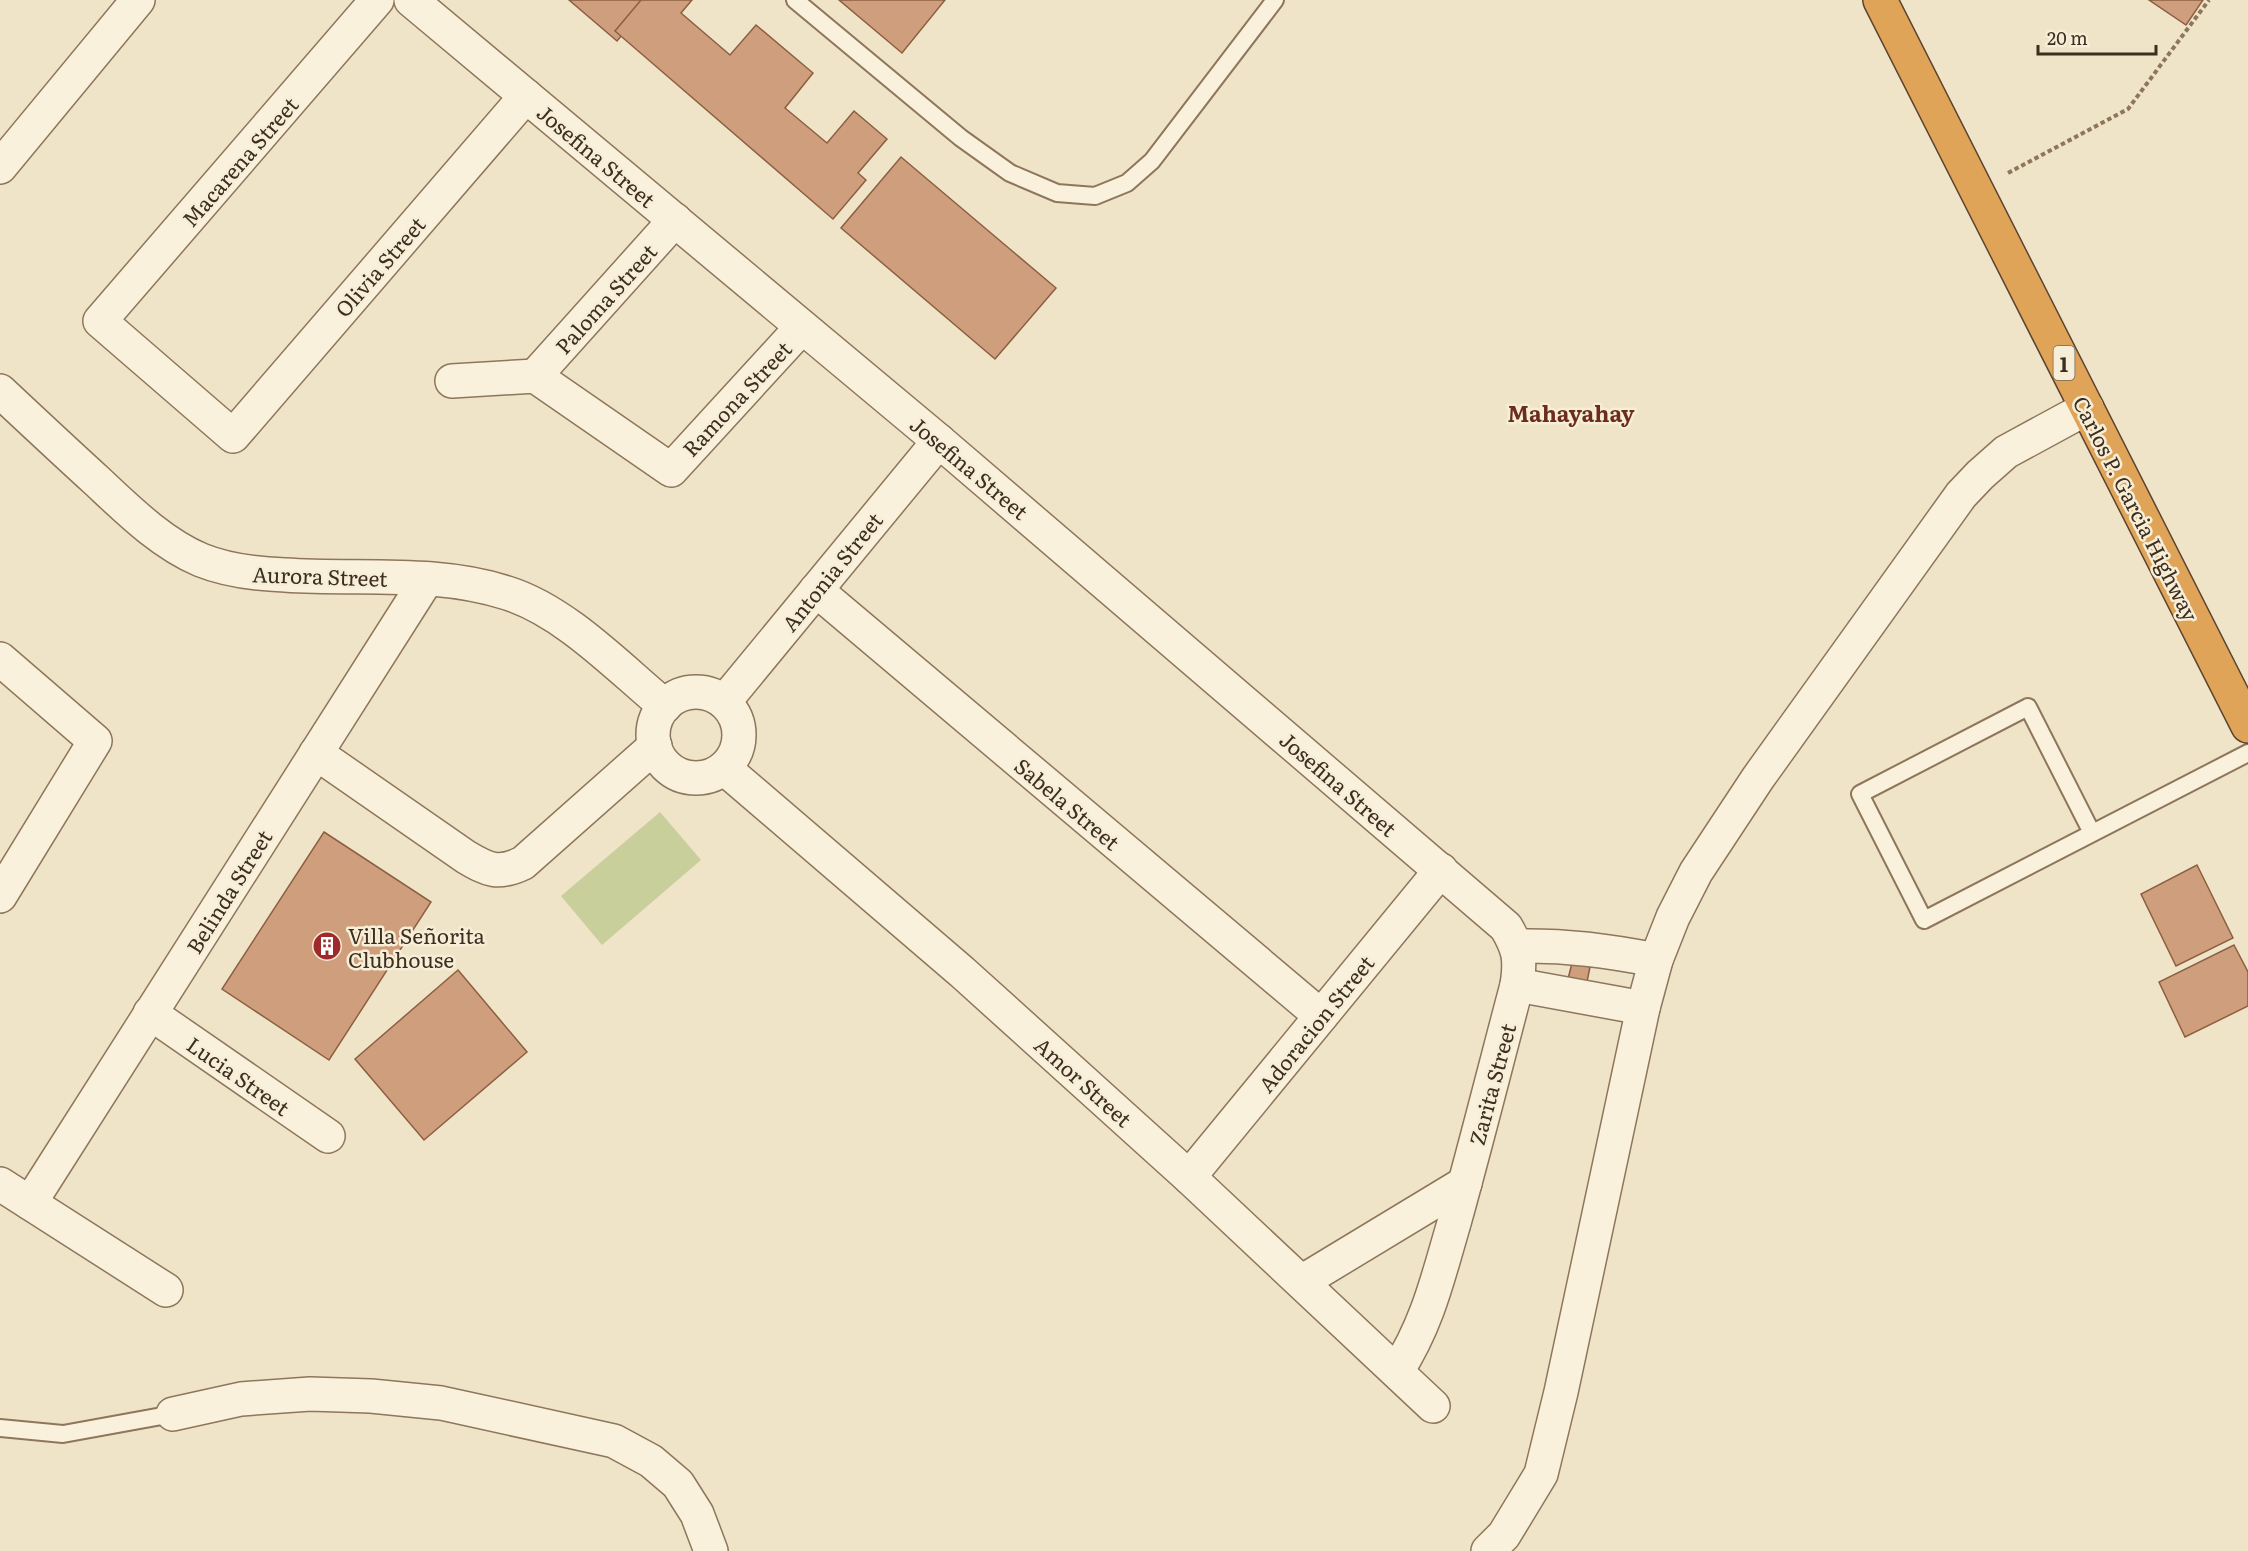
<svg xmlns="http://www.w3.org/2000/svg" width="2248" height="1551" font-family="Literata,serif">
<rect width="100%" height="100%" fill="#f0e4c8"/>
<!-- green -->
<polygon fill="#c9cf9b" points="660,812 701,860 602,945 561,896"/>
<!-- building -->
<g fill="#cf9f7d" stroke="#8d5f41" stroke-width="1.5">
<polygon points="569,0 651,0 617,41"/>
<polygon points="641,0 692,0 681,13 730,55 756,25 813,73 785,108 827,143 854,111 887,139 858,173 866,180 833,219 615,31"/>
<polygon points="839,0 945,0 902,53"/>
<polygon points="2149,0 2203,0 2186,25"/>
<polygon points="901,157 1056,288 995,359 841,228"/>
<polygon points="324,832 431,902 329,1060 222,989"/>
<polygon points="2197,865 2233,938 2176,966 2141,894"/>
<polygon points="2234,945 2248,972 2248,1006 2185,1037 2159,982"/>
<polygon points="1572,963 1590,967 1587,982 1568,979"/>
<polygon points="458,970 527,1052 424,1140 355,1059"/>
</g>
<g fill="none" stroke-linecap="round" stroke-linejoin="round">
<!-- lane casing -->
<g stroke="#8d765c" stroke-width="20">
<g id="lane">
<polyline points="795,0 961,138 1010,173 1057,193 1095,196 1127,183 1152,161 1275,0"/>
<polyline points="2092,833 2028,707 1860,794 1924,920 2248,753"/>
<polyline points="0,1428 63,1434 173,1414"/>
</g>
</g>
<!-- street casing -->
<g stroke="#8d765c" stroke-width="36">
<g id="street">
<polyline points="377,0 100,321 233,436 526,96"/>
<path d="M411 0 939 441 1506 927C1519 949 1521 959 1517 985 1496 1064 1476 1144 1454 1223 1438 1277 1428 1323 1397 1371"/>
<polyline points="0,167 138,0"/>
<polyline points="535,376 675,220"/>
<polyline points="452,381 535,376 671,470 802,327"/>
<path d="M0 391C32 421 64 451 97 481 128 510 161 543 201 560 228 571 257 574 285 575 359 580 436 570 507 593 565 611 618 667 665 706"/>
<polyline points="816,590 1321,1016"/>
<polyline points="0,659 95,741 0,896"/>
<circle cx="696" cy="735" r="43"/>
<polyline points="724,702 939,441"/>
<path d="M316 753 466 857C488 870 498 875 523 863L655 746"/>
<polyline points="724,768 962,972 1189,1177 1433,1406"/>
<path d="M1518 946C1567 945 1608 951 1656 960"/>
<polyline points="1517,985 1643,1008"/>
<polyline points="150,1013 328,1136"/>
<polyline points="1189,1177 1441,870"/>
<polyline points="0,1184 166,1290"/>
<polyline points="30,1203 427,579"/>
<polyline points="1303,1281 1465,1183"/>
<polyline points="173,1414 241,1399 310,1394 371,1396 441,1403 614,1441 651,1461 678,1484 697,1514 711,1551"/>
<polyline points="1488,1551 1504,1535 1541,1474 1561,1392 1643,1008 1656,960 1673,917 1696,872 1758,778 1961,495 1980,475 2006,452 2087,408"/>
</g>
</g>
<!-- highway casing -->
<g stroke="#5b4430" stroke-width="36">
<polyline id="highway" points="1880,0 2248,726"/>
</g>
<!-- path -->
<polyline stroke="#8d765c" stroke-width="4" stroke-dasharray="4.5 3" stroke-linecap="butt" points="2008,173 2128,109 2209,0"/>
<!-- lane -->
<use href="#lane" stroke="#faf1dc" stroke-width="16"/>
<!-- street -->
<use href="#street" stroke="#faf1dc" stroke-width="33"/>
<!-- highway -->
<use href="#highway" stroke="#e0a458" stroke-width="33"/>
</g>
<!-- icons -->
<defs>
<g id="building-disc" transform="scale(1.5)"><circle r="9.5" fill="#9e2a2b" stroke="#f7eed8"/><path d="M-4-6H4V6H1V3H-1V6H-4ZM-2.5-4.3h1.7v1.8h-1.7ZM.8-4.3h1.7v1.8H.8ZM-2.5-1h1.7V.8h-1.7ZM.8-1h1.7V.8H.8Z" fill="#fff"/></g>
</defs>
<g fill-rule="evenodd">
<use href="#building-disc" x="327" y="946"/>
</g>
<g text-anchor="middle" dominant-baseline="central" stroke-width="5" stroke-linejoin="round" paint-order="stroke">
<!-- shield labels -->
<rect fill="#f7eed8" stroke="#756857" stroke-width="1.5" x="2053.5" y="346" width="21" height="34" rx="4.5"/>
<g font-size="20" font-weight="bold" fill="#3d2e20">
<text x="2064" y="363">1</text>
</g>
<!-- street labels -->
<g font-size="21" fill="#3d2e20" stroke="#f7eed8">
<text transform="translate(597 155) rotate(40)">Josefina Street</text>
<text transform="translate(239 161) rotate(-49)">Macarena Street</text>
<text transform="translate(379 266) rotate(-49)">Olivia Street</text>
<text transform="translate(605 298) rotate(-48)">Paloma Street</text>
<text transform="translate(736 398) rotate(-47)">Ramona Street</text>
<text transform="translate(970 467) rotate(40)">Josefina Street</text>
<text transform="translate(2137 508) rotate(63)">Carlos P. Garcia Highway</text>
<text transform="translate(831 571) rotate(-51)">Antonia Street</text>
<text transform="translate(320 575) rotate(2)">Aurora Street</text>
<text transform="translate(1339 783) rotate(41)">Josefina Street</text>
<text transform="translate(1068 803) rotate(40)">Sabela Street</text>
<text transform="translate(228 891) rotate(-58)">Belinda Street</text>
<text transform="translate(1315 1023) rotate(-51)">Adoracion Street</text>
<text transform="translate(239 1075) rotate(35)">Lucia Street</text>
<text transform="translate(1084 1081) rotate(42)">Amor Street</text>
<text transform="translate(1491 1084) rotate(-75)">Zarita Street</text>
</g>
<!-- poi labels -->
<g font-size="21" fill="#3d2e20" stroke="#f7eed8" text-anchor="start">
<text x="348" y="934">Villa Señorita<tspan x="348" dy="24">Clubhouse</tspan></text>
</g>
<!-- neighbourhood labels -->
<g font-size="22" font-weight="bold" fill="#6b2e1e" stroke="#f7eed8">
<text x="1571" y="412">Mahayahay</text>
</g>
</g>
<!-- scale -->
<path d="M2038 45v9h118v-9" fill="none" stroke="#3d2e20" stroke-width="3"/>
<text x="2047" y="45" font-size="18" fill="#3d2e20" stroke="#f7eed8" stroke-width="4.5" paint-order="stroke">20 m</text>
</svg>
